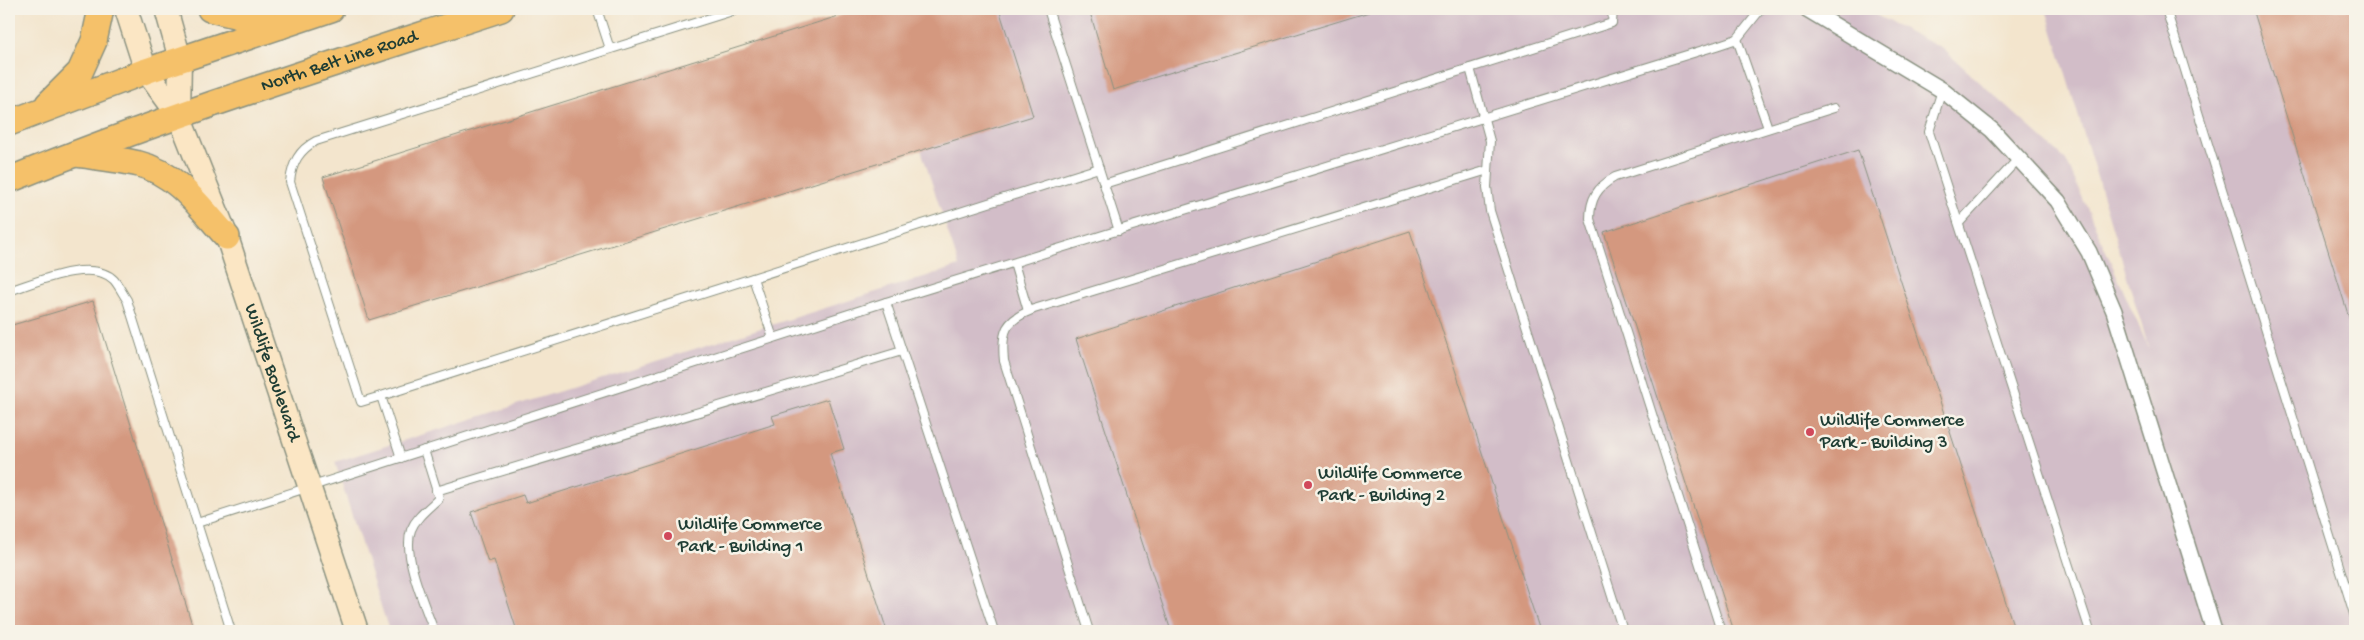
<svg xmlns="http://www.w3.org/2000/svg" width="2364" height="640" font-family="'Gochi Hand',sans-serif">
<rect width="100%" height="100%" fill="#f7f3e8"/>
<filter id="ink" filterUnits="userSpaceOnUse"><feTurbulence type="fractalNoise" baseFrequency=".02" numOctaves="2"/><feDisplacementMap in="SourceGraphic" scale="10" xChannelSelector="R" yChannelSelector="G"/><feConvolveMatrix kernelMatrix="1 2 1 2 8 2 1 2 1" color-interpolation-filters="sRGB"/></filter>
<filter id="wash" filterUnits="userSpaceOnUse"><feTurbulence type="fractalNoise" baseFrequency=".0096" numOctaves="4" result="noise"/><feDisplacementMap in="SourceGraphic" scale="20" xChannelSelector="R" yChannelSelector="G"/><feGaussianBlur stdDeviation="1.12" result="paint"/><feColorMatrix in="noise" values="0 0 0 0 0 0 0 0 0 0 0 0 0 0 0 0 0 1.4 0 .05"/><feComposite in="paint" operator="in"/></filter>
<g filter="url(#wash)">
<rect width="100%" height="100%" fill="#f3e5cd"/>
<!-- industrial -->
<polygon fill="#d2bdc8" points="875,9 1864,9 1943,49 2066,160 2149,349 2046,9 2355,9 2355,631 389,631 335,462 959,266"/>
<g id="blocks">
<!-- building -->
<g fill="#d4987f">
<polygon points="861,9 999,9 1033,116 369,320 323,177"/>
<polygon points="1089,9 1369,9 1369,12 1113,90"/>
<polygon points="2253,9 2355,9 2355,327 2352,327"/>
<polygon points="1858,150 2015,631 1734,631 1604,232"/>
<polygon points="1410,231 1540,631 1171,631 1076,339"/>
<polygon points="93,301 194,631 9,631 9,326"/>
<polygon points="828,399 844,449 830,453 887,631 517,631 494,560 488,562 471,512 523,495 526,503 775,424 772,416"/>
</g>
</g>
</g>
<g filter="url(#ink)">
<use href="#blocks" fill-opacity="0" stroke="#899180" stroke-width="1"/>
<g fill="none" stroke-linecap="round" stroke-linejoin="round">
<!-- lane casing -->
<g stroke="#899180" stroke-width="10">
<g id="lane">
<polyline points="597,9 610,49"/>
<polyline points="1048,9 1119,231"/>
<polyline points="2166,9 2355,617"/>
<polyline points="1737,39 1768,128"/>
<polyline points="1470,68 1490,141 1487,187 1490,211 1623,631"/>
<polyline points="1942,90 1929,132 2090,631"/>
<polyline points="1104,184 1612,23 1613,9"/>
<polyline points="1959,223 2019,158"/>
<polyline points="1014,263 1028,311"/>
<polyline points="753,278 773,338"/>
<path d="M9 291C34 283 92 257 114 280 119 286 123 294 127 300L231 631"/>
<polyline points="886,302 994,631"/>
<polyline points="381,396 1099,168"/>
<path d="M424 450 439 498C429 508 416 517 411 530 402 556 425 606 434 631"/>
<path d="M401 458 381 396 361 402 290 182C292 163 299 150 316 141L739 9"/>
<polyline points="436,491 902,351"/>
<polyline points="197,523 886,302 1716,46 1737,39 1761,9"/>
<path d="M1089 631 1004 361C1001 331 1005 320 1034 309L1488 170"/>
<path d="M1721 631 1590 219C1590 199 1597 187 1615 177L1834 108"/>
</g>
</g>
<!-- street casing -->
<g stroke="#899180" stroke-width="18">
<polyline id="street" points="1807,9 1942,90 1992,130 2058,201 2089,252 2114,311 2214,631"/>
</g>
<!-- secondary casing -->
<g stroke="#899180" stroke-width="25">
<g id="secondary">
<path id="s1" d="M126 9 146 71 179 116 227 237 357 631"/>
<polyline points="166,9 180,59 179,116"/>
</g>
</g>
<!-- primary casing -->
<g stroke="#899180" stroke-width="28">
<g id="primary">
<polyline points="210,9 280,26"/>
<polyline points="48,104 80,72 94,41 101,9"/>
<polyline points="9,123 146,71 331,9"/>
<path d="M75 154C96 157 119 159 139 164 177 173 202 210 227 237"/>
<path id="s2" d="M9 180C170 114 336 63 501 9"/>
</g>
</g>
<!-- lane -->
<use href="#lane" stroke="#fff" stroke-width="8"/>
<!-- street -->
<use href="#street" stroke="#fff" stroke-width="15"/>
<!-- secondary -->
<use href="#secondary" stroke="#fbe6c4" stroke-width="22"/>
<!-- primary -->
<use href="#primary" stroke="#f5c16b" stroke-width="25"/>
</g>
</g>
<!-- markers -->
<g fill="#d1495b" stroke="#f7f3e8" stroke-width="2">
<circle cx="1810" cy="432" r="5"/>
<circle cx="1308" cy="485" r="5"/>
<circle cx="668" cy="536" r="5"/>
</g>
<g text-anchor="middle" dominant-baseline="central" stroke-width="5" stroke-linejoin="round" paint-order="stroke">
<!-- street labels -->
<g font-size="19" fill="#1f3d34" stroke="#f7f3e8">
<text stroke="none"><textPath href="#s2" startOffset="351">North Belt Line Road</textPath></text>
<text stroke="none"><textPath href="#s1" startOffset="394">Wildlife Boulevard</textPath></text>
</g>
<!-- poi labels -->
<g font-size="19" fill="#1f3d34" stroke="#f7f3e8" text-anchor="start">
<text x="1820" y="421">Wildlife Commerce<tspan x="1820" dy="22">Park - Building 3</tspan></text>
<text x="1318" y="474">Wildlife Commerce<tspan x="1318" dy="22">Park - Building 2</tspan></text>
<text x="678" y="525">Wildlife Commerce<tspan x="678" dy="22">Park - Building 1</tspan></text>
</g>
</g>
<!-- margin -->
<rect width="2364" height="640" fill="none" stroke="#f7f3e8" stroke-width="30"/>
</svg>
